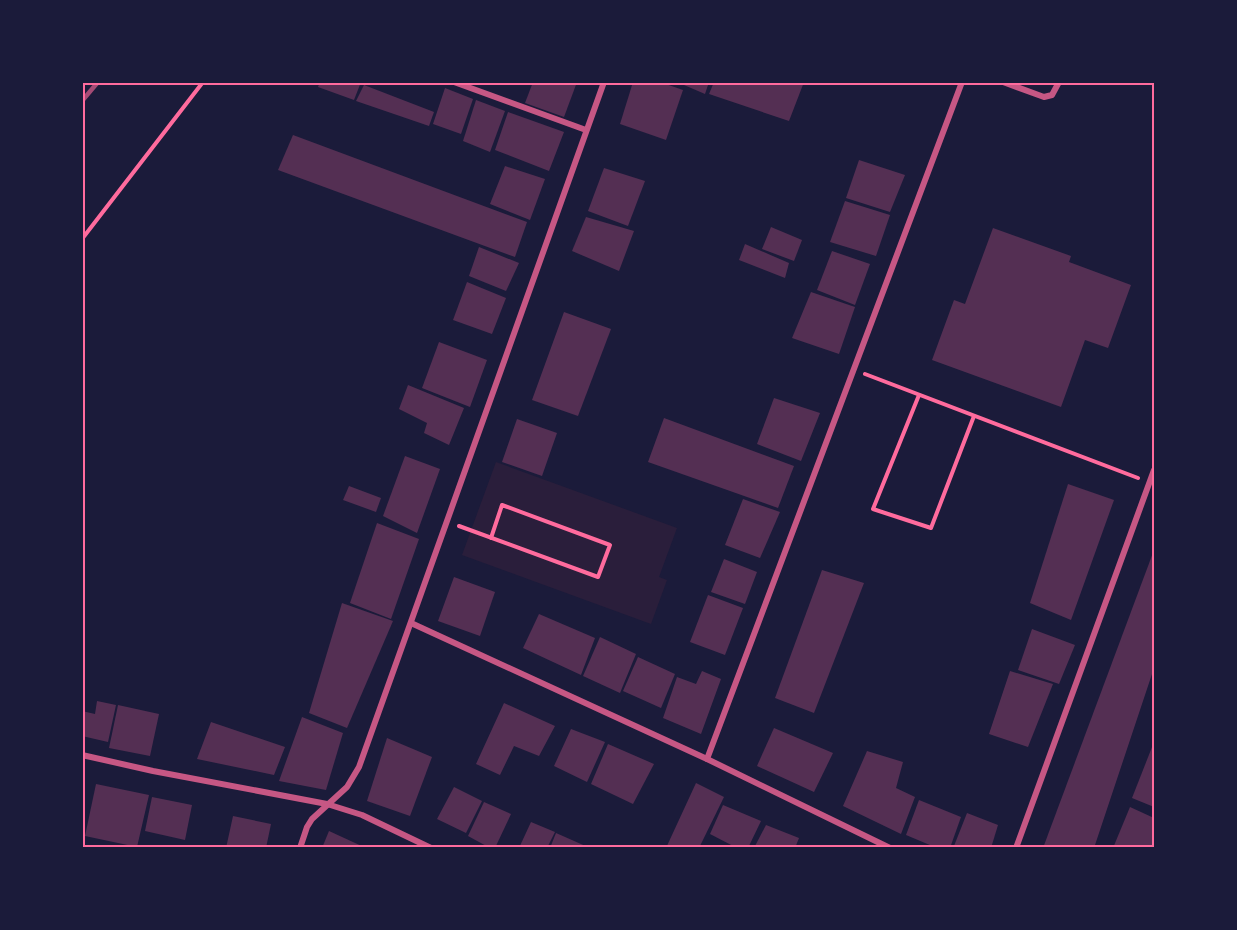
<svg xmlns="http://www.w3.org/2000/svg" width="1237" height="930" font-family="'Sofia Sans Condensed',sans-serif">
<rect width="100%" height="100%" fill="#1b1b3a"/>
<!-- green -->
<polygon fill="#2a1e3b" points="496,462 677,528 659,577 667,580 651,624 462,555"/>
<!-- building -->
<g fill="#542f53">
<polygon points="320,82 361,82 354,100 318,87"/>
<polygon points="533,82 577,82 564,117 525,103"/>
<polygon points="633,82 660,82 683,90 666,140 620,124"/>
<polygon points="677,82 709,82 705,94"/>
<polygon points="714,82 804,82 789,121 709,94"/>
<polygon points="364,85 434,112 429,126 356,101"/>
<polygon points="445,88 473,99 461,134 433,124"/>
<polygon points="476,100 505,111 490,152 463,141"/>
<polygon points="508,112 564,132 549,171 495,150"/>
<polygon points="293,135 527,222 515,257 278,170"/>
<polygon points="859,160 905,175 890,212 846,198"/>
<polygon points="505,166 545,179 530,220 490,204"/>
<polygon points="604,168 645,181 628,226 588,211"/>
<polygon points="845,201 890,215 876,256 830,242"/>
<polygon points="586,217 634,231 619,271 572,251"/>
<polygon points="771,227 802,240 794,261 762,249"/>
<polygon points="993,228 1071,256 1069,262 1131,285 1108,348 1085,340 1061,407 932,360 954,300 965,304"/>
<polygon points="745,244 789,263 785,278 739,260"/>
<polygon points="479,247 519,263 506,291 469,276"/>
<polygon points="832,251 870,264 855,305 817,290"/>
<polygon points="467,282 506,298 492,334 453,320"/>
<polygon points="811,292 855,307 839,354 792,338"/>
<polygon points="564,312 611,329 578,416 532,400"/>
<polygon points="439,342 487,360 470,407 422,388"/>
<polygon points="408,385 464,408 449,445 424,433 427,423 399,409"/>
<polygon points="774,398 820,413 801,461 757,444"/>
<polygon points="664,418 794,466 778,508 648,462"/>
<polygon points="517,419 557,433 542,476 502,462"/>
<polygon points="405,456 440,469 417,533 383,516"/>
<polygon points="1068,484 1114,500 1071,620 1030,603"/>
<polygon points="349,486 381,498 376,512 343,500"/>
<polygon points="743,499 780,512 760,558 725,545"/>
<polygon points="377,523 419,539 391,619 350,603"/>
<polygon points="1154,550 1154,668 1094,848 1043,848"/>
<polygon points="724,559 757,572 745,604 711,592"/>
<polygon points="822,570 864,583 814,713 775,698"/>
<polygon points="454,577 495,592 480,636 438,621"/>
<polygon points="708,595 743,608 725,655 690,642"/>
<polygon points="342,603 393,621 347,728 309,713"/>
<polygon points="539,614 595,638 581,675 523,648"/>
<polygon points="1032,629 1075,645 1059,684 1018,670"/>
<polygon points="600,637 636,654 620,693 583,676"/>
<polygon points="638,657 675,674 661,708 623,691"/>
<polygon points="702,671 721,679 701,734 663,718 677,677 696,684"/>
<polygon points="1010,671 1053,684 1028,747 989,734"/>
<polygon points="97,701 116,705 108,742 82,736 82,711 95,714"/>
<polygon points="504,703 555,726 539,756 514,746 500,775 476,764"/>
<polygon points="118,705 159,714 150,756 109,748"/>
<polygon points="302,717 343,733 326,790 279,781"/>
<polygon points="211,722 285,747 274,775 197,759"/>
<polygon points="774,728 833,753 814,792 757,766"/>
<polygon points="571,729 605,742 587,782 554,766"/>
<polygon points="387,738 432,757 410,816 367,801"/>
<polygon points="1154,742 1154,807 1132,798"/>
<polygon points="608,744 654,764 633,804 591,784"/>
<polygon points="867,751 903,762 896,788 915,797 901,834 843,806"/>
<polygon points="696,783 724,797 699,848 666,848"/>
<polygon points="96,784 149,795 137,847 85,836"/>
<polygon points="454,787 482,801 466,833 437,819"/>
<polygon points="152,797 192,805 185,840 145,831"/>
<polygon points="919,800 961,817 950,848 937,848 906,835"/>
<polygon points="484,802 511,814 495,848 490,848 468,836"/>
<polygon points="723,805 761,821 748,848 737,848 710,834"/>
<polygon points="1130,807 1154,818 1154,848 1113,848"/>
<polygon points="967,813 998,825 991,848 954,846"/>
<polygon points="233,816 271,824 266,848 226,848"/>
<polygon points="531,822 555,832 547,848 519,848"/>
<polygon points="766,825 799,838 795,848 754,848"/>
<polygon points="329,831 366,848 322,848"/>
<polygon points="556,833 590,848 550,848"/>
</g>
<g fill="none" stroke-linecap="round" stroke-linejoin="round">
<!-- path -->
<g stroke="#ff6b9d" stroke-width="4">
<polyline points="82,239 203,82"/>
<polyline points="865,374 1138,478"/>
<polyline points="919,395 873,509 931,528 974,416"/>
<polyline points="459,526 598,577 610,545 502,505 491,538"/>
</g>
<!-- minor -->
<g stroke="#c65784" stroke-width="6">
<polyline points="454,82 586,130"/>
<polyline points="1003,82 1044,97 1052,95 1059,82"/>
<polyline points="411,623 707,759 890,848"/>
<polyline points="82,755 153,771 327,804 362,815 431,848"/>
<polyline points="707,759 962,82"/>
<polyline points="300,848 307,827 312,819 347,787 359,767 604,82"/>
<polyline points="1016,848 1154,470"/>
</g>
<!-- rail -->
<g stroke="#a44b75" stroke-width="4.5">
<polyline points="82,83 83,82"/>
<polyline points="82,101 98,82"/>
</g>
</g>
<!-- border -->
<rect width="1237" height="930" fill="none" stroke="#1b1b3a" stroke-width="168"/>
<rect x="84" y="84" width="1069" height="762" fill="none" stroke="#ff6b9d" stroke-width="2"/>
</svg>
